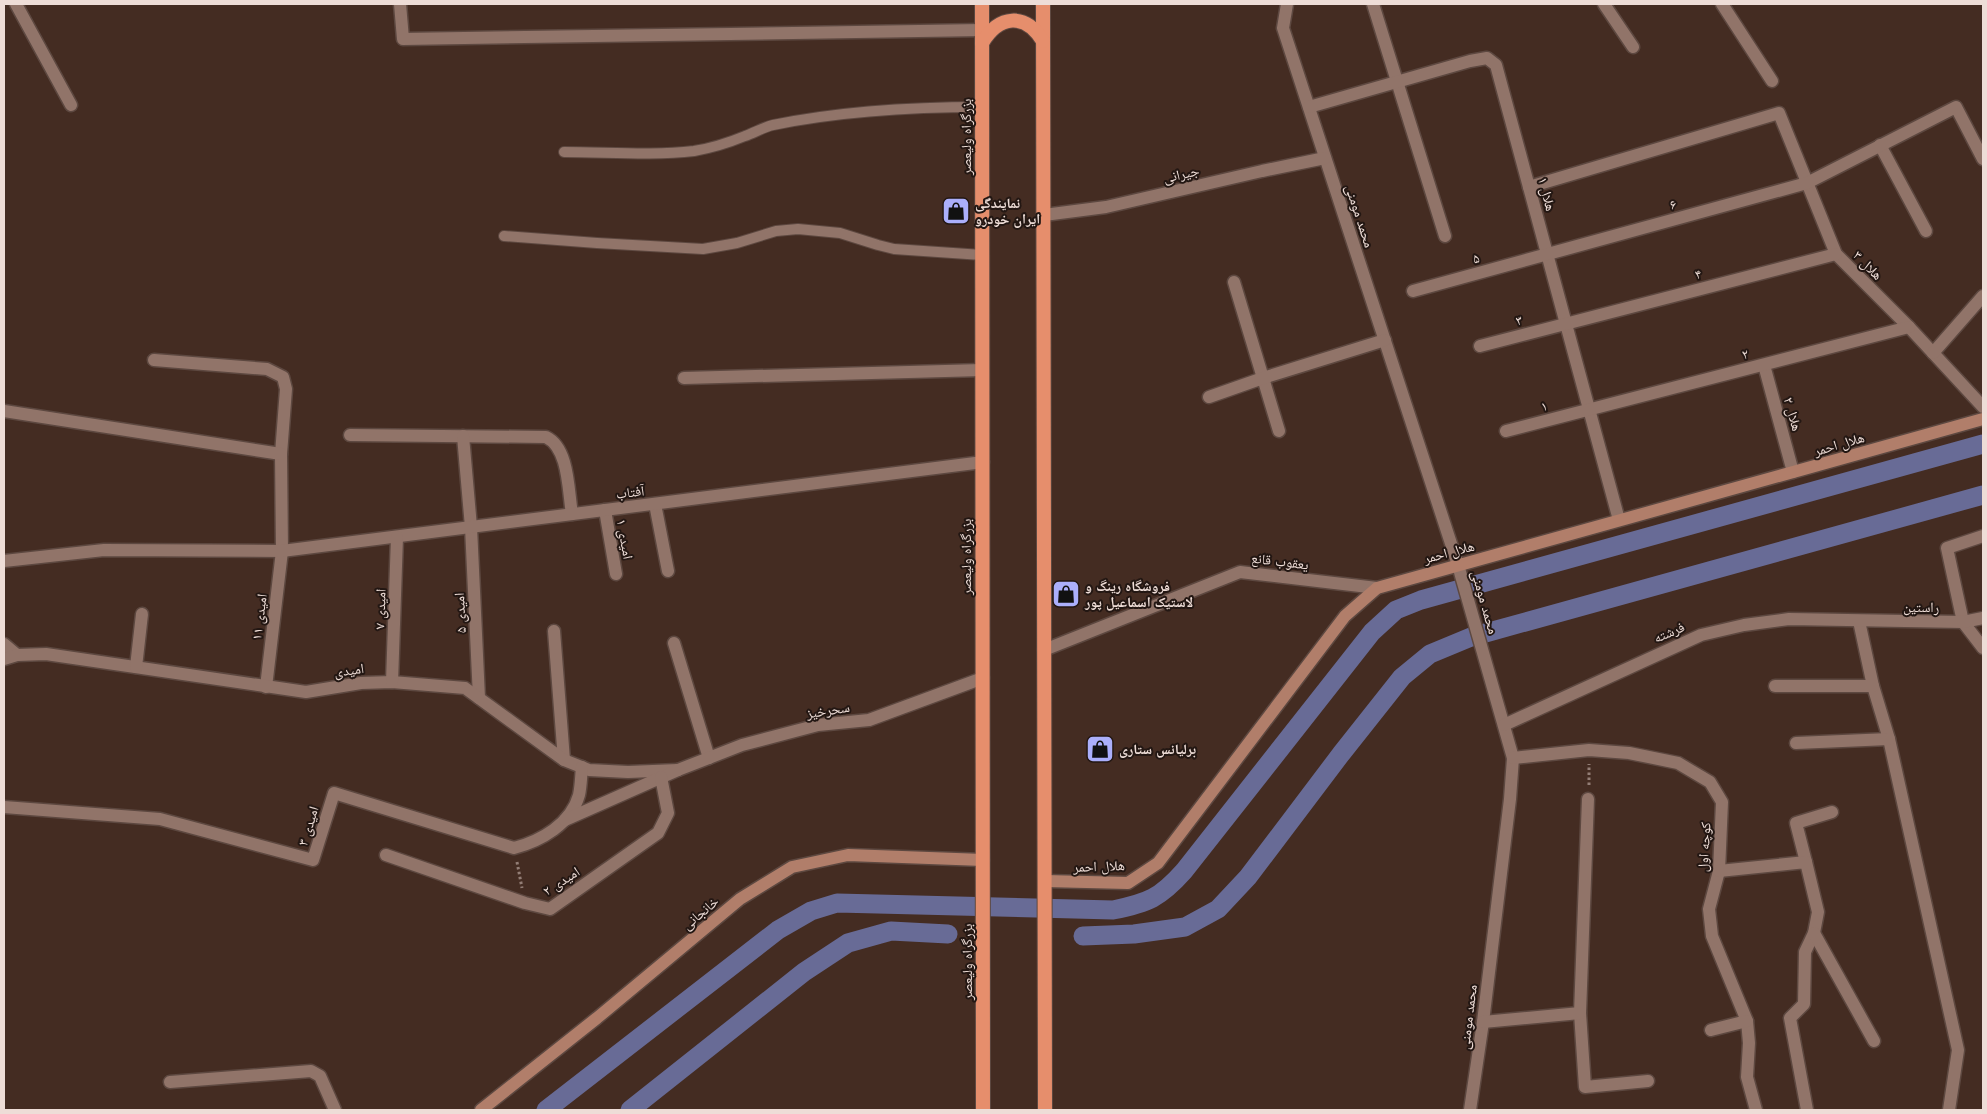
<svg xmlns="http://www.w3.org/2000/svg" width="1987" height="1114" font-family="Jost,'Noto Naskh Arabic',sans-serif">
<rect width="100%" height="100%" fill="#442c22"/>
<g fill="none" stroke-linecap="round" stroke-linejoin="round">
<!-- canal -->
<g stroke="#686b96" stroke-width="19">
<polyline points="1083,936 1134,934 1185,927 1218,909 1248,877 1341,754 1402,677 1430,654 1471,637 1983,495"/>
<path d="M546 1110 778 930 811 911 837 903 1113 910C1148 903 1160 898 1184 871L1372 632 1396 610 1421 600 1983 444"/>
<polyline points="630,1110 804,972 848,943 891,931 948,934"/>
</g>
<!-- service casing -->
<g stroke="#5d4840" stroke-width="12">
<g id="service">
<path d="M564 152C607 152 652 156 694 151 712 148 728 143 745 136 754 133 764 127 773 125 841 111 913 107 982 107"/>
<polyline points="504,236 597,243 703,249 737,243 776,231 798,229 840,233 878,245 894,249 982,255"/>
</g>
</g>
<!-- minor casing -->
<g stroke="#5d4840" stroke-width="15">
<g id="minor">
<polyline points="16,4 71,105"/>
<polyline points="400,4 403,39 982,30"/>
<polyline points="1287,4 1283,28 1458,565 1513,758 1510,799 1483,1022 1470,1110"/>
<polyline points="1373,4 1445,236"/>
<polyline points="1604,4 1633,47"/>
<polyline points="1722,4 1772,81"/>
<polyline points="1309,107 1470,61 1487,58 1496,65 1619,520"/>
<polyline points="1880,145 1926,231"/>
<polyline points="1529,187 1779,113 1836,254 1909,327 1983,407"/>
<polyline points="1044,215 1106,207 1262,171 1325,158"/>
<polyline points="1234,282 1279,431"/>
<polyline points="1413,291 1807,183 1956,107 1983,159"/>
<polyline points="1480,346 1836,254"/>
<polyline points="1933,353 1983,296"/>
<polyline points="154,360 267,369 283,377 286,389 281,454 282,551 266,687"/>
<polyline points="1764,365 1793,472"/>
<polyline points="684,378 982,370"/>
<polyline points="1209,397 1263,378 1385,340"/>
<polyline points="4,411 281,454"/>
<polyline points="1506,431 1909,327"/>
<path d="M350 435 546 437C569 448 568 490 572 514"/>
<polyline points="463,436 471,527 479,698"/>
<polyline points="655,504 668,571"/>
<polyline points="605,510 616,574"/>
<polyline points="1983,536 1947,548 1963,622 1983,648"/>
<polyline points="4,561 104,550 282,551 983,462"/>
<polyline points="1859,621 1873,686 1889,739 1958,1050 1949,1110"/>
<polyline points="554,631 564,760"/>
<polyline points="674,643 709,758"/>
<polyline points="4,644 17,655"/>
<polyline points="1044,650 1240,572 1377,588"/>
<polyline points="4,659 17,655 46,654 306,692 361,683 392,682 465,688 564,760 589,770 628,772 678,770"/>
<polyline points="136,667 142,614"/>
<polyline points="392,682 397,537"/>
<polyline points="1775,686 1873,686"/>
<polyline points="1504,725 1701,635 1744,625 1789,619 1963,622 1983,618"/>
<polyline points="1796,743 1889,739"/>
<polyline points="1513,758 1589,750 1629,753 1678,763 1710,782 1722,802 1719,871 1709,909 1712,936 1747,1021 1749,1043 1747,1077 1756,1110"/>
<path d="M4 807 160 819 313 860 334 793 514 848C541 841 571 824 579 795 581 786 581 776 582 767"/>
<polyline points="565,820 678,770 742,745 818,725 869,720 983,678"/>
<polyline points="386,855 525,903 550,909 658,833 668,813 661,777"/>
<polyline points="1806,862 1796,823 1832,812"/>
<polyline points="1719,871 1806,862 1818,912 1814,933 1805,952 1804,1004 1790,1018 1807,1110"/>
<polyline points="1814,933 1874,1041"/>
<polyline points="1580,1013 1585,1087 1648,1081"/>
<polyline points="1483,1022 1580,1013 1588,799"/>
<polyline points="1711,1030 1747,1021"/>
<polyline points="170,1082 311,1071 320,1076 335,1110"/>
</g>
</g>
<!-- secondary casing -->
<g stroke="#5d4840" stroke-width="15">
<g id="secondary">
<polyline points="1045,881 1128,883 1158,863 1345,616 1377,588 1983,419"/>
<polyline points="481,1110 597,1018 740,899 792,867 848,855 983,860"/>
</g>
</g>
<!-- trunk casing -->
<g stroke="#5d4840" stroke-width="16">
<g id="trunk">
<polyline points="982,4 983,1110"/>
<polyline points="1043,4 1045,1110"/>
<path d="M982 43C999 15 1025 12 1043 41"/>
</g>
</g>
<!-- path -->
<g stroke="#937e76" stroke-width="3" stroke-dasharray="2.5 2.5" stroke-linecap="butt">
<polyline points="1589,785 1589,764"/>
<polyline points="517,862 522,888"/>
</g>
<!-- service -->
<use href="#service" stroke="#917469" stroke-width="10"/>
<!-- minor -->
<use href="#minor" stroke="#917469" stroke-width="12"/>
<!-- secondary -->
<use href="#secondary" stroke="#b17e6a" stroke-width="12"/>
<!-- trunk -->
<use href="#trunk" stroke="#e68e6c" stroke-width="14"/>
</g>
<!-- icons -->
<defs>
<g id="shop-square" transform="scale(1.4375)"><rect x="-9" y="-9" width="18" height="18" rx="4" fill="#abaffb" stroke="#231713"/><path d="M-5-2.5h2.3a2.7 3.5 0 0 1 5.4 0H5L5.5 6h-11ZM-1.5-2.5h3a1.5 2.3 0 0 0-3 0Z" fill="#111"/></g>
</defs>
<g fill-rule="evenodd">
<use href="#shop-square" x="956" y="211"/>
<use href="#shop-square" x="1066" y="594"/>
<use href="#shop-square" x="1100" y="749"/>
</g>
<g text-anchor="middle" dominant-baseline="central" stroke-width="4" stroke-linejoin="round" paint-order="stroke">
<!-- street labels -->
<g font-size="14" fill="#eeddd7" stroke="#231713">
<text transform="translate(966 137) rotate(-90)">بزرگراه ولیعصر</text>
<text transform="translate(1181 174) rotate(-13)">جیرانی</text>
<text transform="translate(1547 194) rotate(75)">هلال ۱</text>
<text transform="translate(1673 204) rotate(-15)">۶</text>
<text transform="translate(1360 216) rotate(72)">محمد مومنی</text>
<text transform="translate(1476 258) rotate(-15)">۵</text>
<text transform="translate(1868 265) rotate(45)">هلال ۳</text>
<text transform="translate(1698 274) rotate(-14)">۴</text>
<text transform="translate(1519 320) rotate(-15)">۳</text>
<text transform="translate(1745 354) rotate(-14)">۲</text>
<text transform="translate(1544 406) rotate(-14)">۱</text>
<text transform="translate(1793 414) rotate(74)">هلال ۲</text>
<text transform="translate(1839 444) rotate(-16)">هلال احمر</text>
<text transform="translate(630 492) rotate(-7)">آفتاب</text>
<text transform="translate(625 539) rotate(80)">امیدی ۱</text>
<text transform="translate(1449 552) rotate(-15)">هلال احمر</text>
<text transform="translate(966 557) rotate(-90)">بزرگراه ولیعصر</text>
<text transform="translate(1280 561) rotate(7)">یعقوب قانع</text>
<text transform="translate(1485 602) rotate(74)">محمد مومنی</text>
<text x="1921" y="607">راستین</text>
<text transform="translate(380 609) rotate(-88)">امیدی ۷</text>
<text transform="translate(460 613) rotate(-93)">امیدی ۵</text>
<text transform="translate(259 617) rotate(-83)">امیدی ۱۱</text>
<text transform="translate(1669 632) rotate(-23)">فرشته</text>
<text transform="translate(349 670) rotate(-8)">امیدی</text>
<text transform="translate(828 710) rotate(-9)">سحرخیز</text>
<text transform="translate(308 826) rotate(-73)">امیدی ۳</text>
<text transform="translate(1704 847) rotate(-86)">کوچه اول</text>
<text transform="translate(1099 866) rotate(-2)">هلال احمر</text>
<text transform="translate(561 881) rotate(-33)">امیدی ۲</text>
<text transform="translate(700 913) rotate(-40)">خانجانی</text>
<text transform="translate(967 962) rotate(-90)">بزرگراه ولیعصر</text>
<text transform="translate(1468 1017) rotate(-83)">محمد مومنی</text>
</g>
<!-- poi labels -->
<g font-size="14" font-weight="bold" fill="#eeddd7" stroke="#231713" text-anchor="start">
<text x="975" y="203">نمایندگی<tspan x="975" dy="16">ایران خودرو</tspan></text>
<text x="1085" y="586">فروشگاه رینگ و<tspan x="1085" dy="16">لاستیک اسماعیل پور</tspan></text>
<text x="1119" y="749">برلیانس ستاری</text>
</g>
</g>
<!-- border -->
<rect width="1987" height="1114" fill="none" stroke="#eeddd7" stroke-width="10"/>
</svg>
